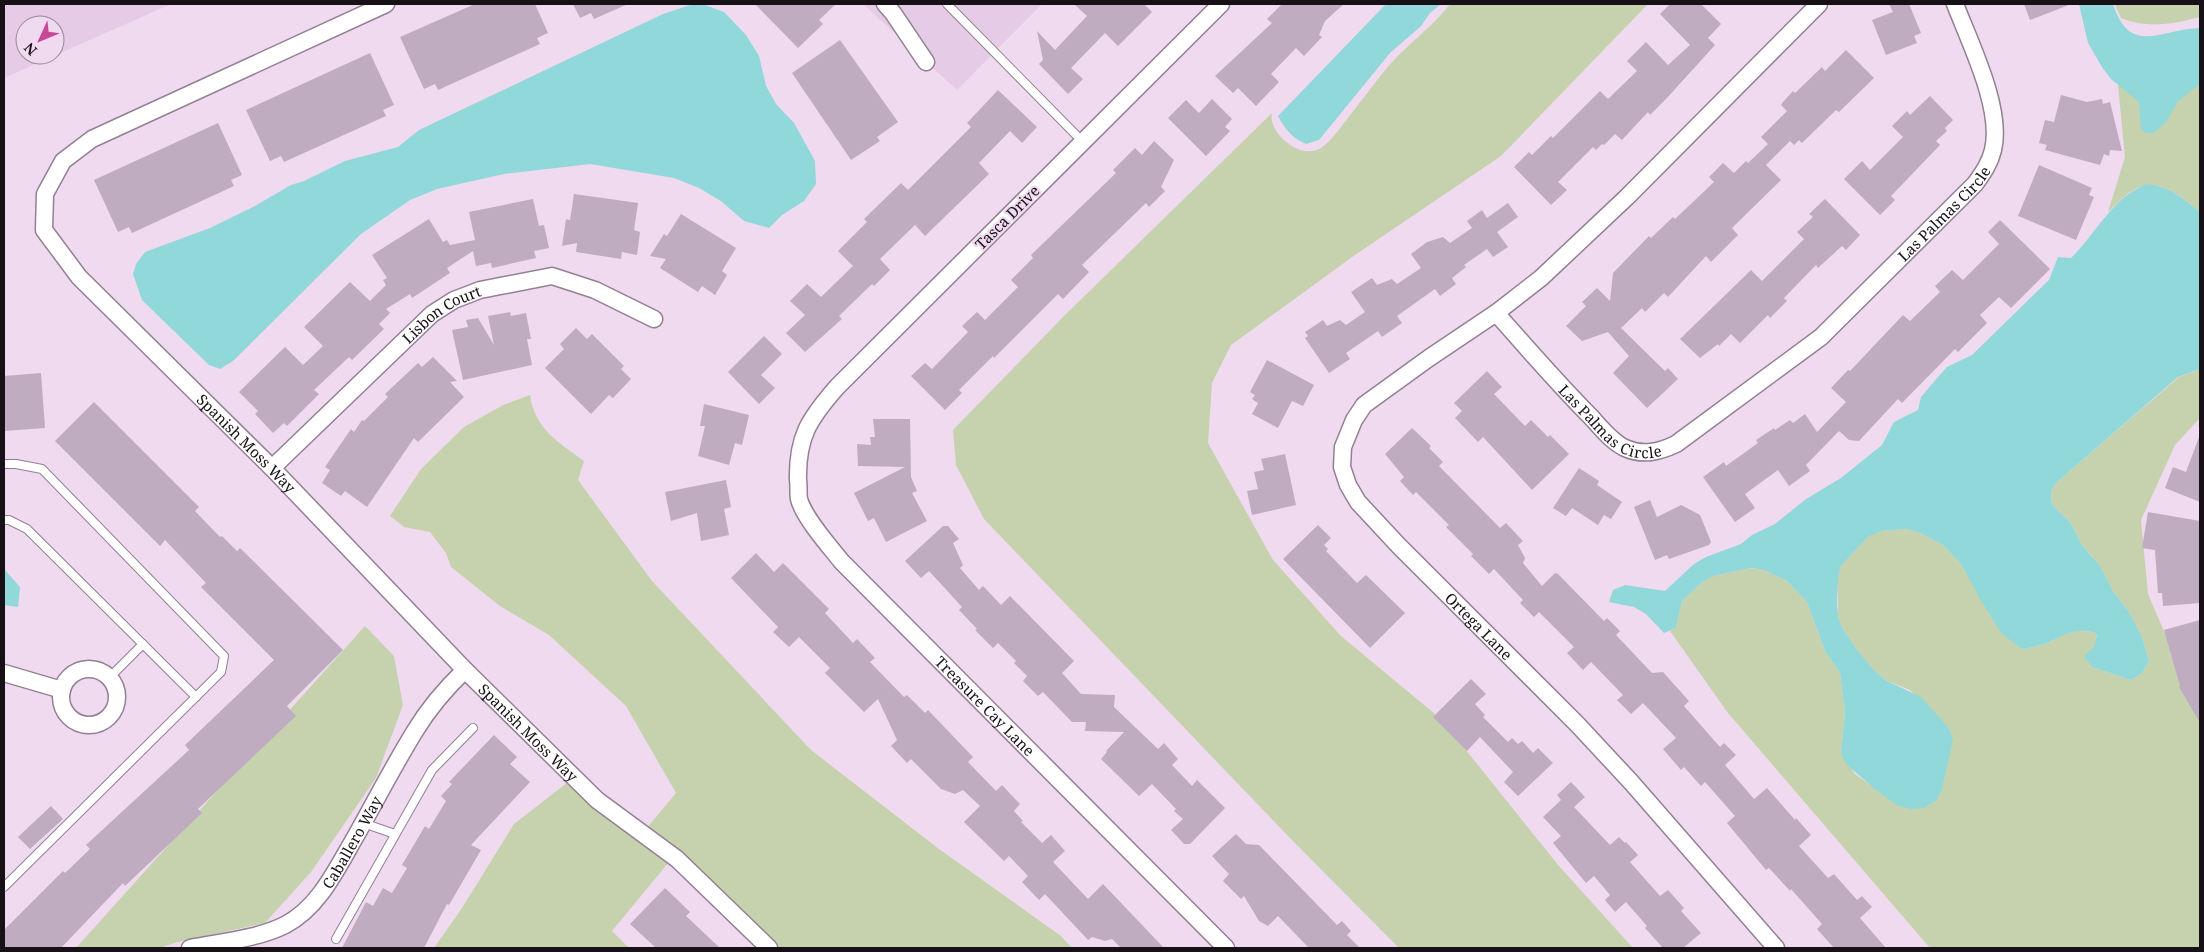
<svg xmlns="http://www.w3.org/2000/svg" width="2204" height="952" font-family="'Noto Serif',serif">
<rect width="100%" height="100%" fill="#efdaef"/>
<!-- built -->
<g fill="#e5cbe5" fill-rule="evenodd">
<path d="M4 4H171L4 78ZM25 25H55V55H25Z"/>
<polygon points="863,4 1042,4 957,90"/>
</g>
<!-- green -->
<g fill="#c6d2ad">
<path d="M1450 4H1648L1501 156 1355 255 1231 345 1212 383 1208 443 1273 560 1341 636 1441 719 1559 866 1633 948H1399L1289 837 984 519 956 465 953 430 1065 315 1272 113C1270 121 1275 131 1281 137 1291 148 1307 156 1321 148 1330 142 1338 131 1344 123 1361 102 1376 80 1394 60 1412 41 1434 25 1450 4Z"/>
<path d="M2115 4H2200V17C2173 24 2148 29 2121 18Z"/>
<path d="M2117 75 2200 80V212C2183 198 2158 176 2135 189 2125 195 2116 204 2108 212L2125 157Z"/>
<path d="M2200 369V418L2175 445 2141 520 2148 594 2200 715V948H1930L1728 713 1670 631 1676 628 1682 601 1701 583 1713 576 1751 568 1764 570 1787 581 1807 602 1825 651 1840 673 1845 712 1841 753 1855 774 1887 797 1942 790 1952 739 1948 727 1910 690 1885 680 1875 671 1858 651 1843 629 1838 617V579L1841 566 1868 537 1881 531 1907 529 1920 533 1943 545 1961 564 1987 610 2022 649C2031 647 2041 646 2049 642 2066 634 2078 626 2097 634L2094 647 2092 667 2131 680 2142 673 2149 661 2142 637 2129 612 2113 591 2092 556 2082 545 2070 522 2052 505 2051 492 2056 483 2179 377Z"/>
<path d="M530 395C534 428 559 443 584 461L578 480 652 581 811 750 939 849 1061 936 1072 948H778L678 851 612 931 629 948H434L462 908 514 824 572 779 641 835 676 793 626 706 549 635 500 606 451 567 446 553 430 532 404 527 390 516 421 469 464 427 503 405Z"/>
<polygon points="365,626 394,656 403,705 376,778 311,872 265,923 178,942 159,948 76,948"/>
</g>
<!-- water -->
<g fill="#90d8d9">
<polygon points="702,4 724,12 746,35 759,56 766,86 776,104 794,123 815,161 816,184 804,201 782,215 769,228 744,221 721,201 699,188 674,178 590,164 504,174 437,189 410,200 361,234 233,361 220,369 209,365 142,300 133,274 136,264 145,252 210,228 253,207 291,185 304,181 345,161 398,147 419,130 663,14 690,5"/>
<path d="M1386 4H1441L1430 13 1421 26 1390 53 1319 140 1306 144C1292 138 1285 129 1278 116Z"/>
<path d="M2079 4H2113C2130 57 2161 29 2200 28V84L2178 101 2166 122 2154 133H2146L2141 129 2139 102 2111 79 2102 67 2088 43Z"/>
<path d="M2147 184C2169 186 2183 198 2200 212V369L2178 377 2056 483 2051 492 2052 505 2070 522 2082 545 2100 566 2113 591 2129 612 2142 637 2149 661 2142 673 2131 680 2092 667 2084 656 2094 647 2097 634C2079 626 2066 634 2049 642 2041 646 2031 647 2022 649L2001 633 1980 599 1961 564 1943 545 1920 533 1907 529 1881 531 1868 537 1841 566 1838 579 1837 604 1838 617 1843 629 1858 651 1875 671 1885 680 1921 697 1948 727 1953 739 1942 790 1936 801 1924 808 1911 809 1898 806 1876 790 1846 764 1841 753 1845 712 1840 673 1825 651 1807 602 1787 581 1764 570 1751 568 1713 576 1701 583 1682 601 1676 628 1664 633 1646 614 1634 607 1609 602 1613 590 1625 585 1665 591 1694 564 1706 557 1741 544 1752 535 1775 524 1806 499 1841 478 1882 445 1894 422 1918 410 1921 397 1938 377 1947 367 1972 355 2049 280 2058 257 2071 258C2097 233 2112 197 2147 184Z"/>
<polygon points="4,569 20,587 18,607 4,605"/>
</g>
<!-- building -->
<g fill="#c0acc0">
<polygon points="475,4 535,4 548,33 537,38 540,44 438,90 435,84 424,89 400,37"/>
<polygon points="573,4 628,4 594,19 591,13 580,18"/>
<polygon points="755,4 836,4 819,20 823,24 798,48"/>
<polygon points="1074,4 1144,4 1152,12 1118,46 1105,33 1071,68 1083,79 1068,94 1039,64 1043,60 1037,31 1055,50 1087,16"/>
<polygon points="1282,4 1344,4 1325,21 1319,35 1322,37 1304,56 1296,48 1271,74 1279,82 1256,106 1238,88 1233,93 1215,76 1272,23 1267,19"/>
<polygon points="1670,4 1701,4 1721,24 1708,38 1715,45 1666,99 1650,115 1648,112 1622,140 1615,134 1604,145 1602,144 1596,150 1593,147 1558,182 1567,190 1551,205 1514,167 1529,152 1532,155 1551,136 1553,138 1600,91 1608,99 1637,71 1627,61 1646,42 1668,65 1690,45 1660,14"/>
<polygon points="1889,4 1909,4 1921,33 1914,36 1917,43 1886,55 1872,20 1893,12"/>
<polygon points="2024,4 2069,4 2069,5 2030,20"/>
<polygon points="840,40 898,122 877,137 880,141 851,160 792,73"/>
<polygon points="1846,50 1874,78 1839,112 1836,110 1802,143 1799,140 1794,145 1790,141 1766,165 1781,180 1732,228 1738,235 1711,262 1706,256 1668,297 1664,293 1645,312 1642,308 1621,328 1665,371 1668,368 1678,379 1647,408 1613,373 1629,356 1608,332 1582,341 1566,326 1586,306 1582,302 1597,288 1610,301 1613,273 1649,236 1651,238 1673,217 1675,219 1714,182 1709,177 1723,163 1734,173 1746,161 1748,163 1768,144 1761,137 1787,111 1781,105 1783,102 1793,91 1795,93 1822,67 1825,71"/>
<polygon points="370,53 394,105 383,110 386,116 284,162 281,156 270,161 246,110"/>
<polygon points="998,90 1037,127 1022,143 1010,131 979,163 989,174 925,236 915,225 880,259 890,270 874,286 872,284 839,316 842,319 805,352 786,333 805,315 790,301 807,284 821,297 853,266 838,251 867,222 864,219 901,183 908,190 971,127 967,123"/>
<polygon points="2061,95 2087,102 2102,99 2103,104 2110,102 2122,151 2110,150 2109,156 2104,154 2100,165 2045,150 2047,145 2039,143 2045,120 2054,122"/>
<polygon points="1930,96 1953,120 1945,128 1947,131 1936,141 1940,145 1891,196 1895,200 1880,215 1844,179 1862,161 1870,170 1903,137 1892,126 1907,111 1910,115"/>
<polygon points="1212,99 1232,119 1225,127 1230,131 1206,156 1168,118 1186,100 1199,113"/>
<polygon points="218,123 242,175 231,180 234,186 132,233 129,227 118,232 94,180"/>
<polygon points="1154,141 1174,160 1161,187 1165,191 1149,207 1146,203 1082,265 1089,272 1063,299 1058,294 994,358 993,356 959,390 962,393 945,410 911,376 925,363 932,369 968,332 962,326 977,312 985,320 1018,287 1011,280 1033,258 1031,255 1116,173 1113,170 1135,148 1142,155"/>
<polygon points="2039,165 2092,188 2089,195 2094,197 2076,240 2018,216"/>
<polygon points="574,194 638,203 634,230 640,232 637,255 622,252 621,259 576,252 577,243 562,246 566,219 570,220"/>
<polygon points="533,199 539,226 544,225 549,248 534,251 536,258 492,268 491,263 476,266 473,251 447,268 450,273 412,298 410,294 386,309 390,313 379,324 384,329 352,360 349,357 314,390 319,394 287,426 284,423 273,433 255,414 258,411 239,392 285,347 303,365 323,346 304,327 350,282 370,301 386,285 383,280 387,278 372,255 429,219 443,242 447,240 450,245 475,240 469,212"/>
<polygon points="1825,199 1860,235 1846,250 1842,246 1818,268 1816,265 1784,298 1787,301 1770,318 1768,315 1740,343 1731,334 1719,346 1718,344 1700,358 1680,339 1751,270 1762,281 1804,239 1797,232 1813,217 1809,214"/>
<polygon points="1508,203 1518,217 1497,232 1508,247 1493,257 1487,249 1464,265 1466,267 1452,278 1456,284 1440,296 1435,289 1397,316 1402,323 1382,337 1378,331 1346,353 1350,359 1329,373 1305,338 1308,336 1305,332 1323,320 1327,326 1340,320 1346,325 1365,312 1351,292 1372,278 1377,285 1392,279 1397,284 1421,268 1411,254 1427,242 1443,237 1450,243 1472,228 1467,221 1482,210 1487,218"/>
<polygon points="681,214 736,248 722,271 727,275 715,295 702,286 698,292 660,268 666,259 650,256 664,234 667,236"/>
<polygon points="2000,220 2050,269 2011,308 1999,297 1980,315 1987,323 1958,352 1955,349 1902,403 1898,399 1859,441 1849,440 1839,431 1806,465 1810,471 1789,486 1778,470 1745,494 1755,508 1735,522 1703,477 1724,462 1726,466 1758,443 1756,440 1774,428 1775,430 1790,420 1793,423 1805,414 1817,432 1846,402 1831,388 1848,370 1850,371 1903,315 1910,321 1940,292 1935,286 1952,270 1963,280 1999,244 1988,232"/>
<polygon points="510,312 511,316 526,313 531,339 527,339 532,365 463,380 452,330 468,327 466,320 478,318 494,345 488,316"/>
<polygon points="576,328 587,339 592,334 624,366 621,369 631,379 613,398 609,395 591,414 545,368 564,349 560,344"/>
<polygon points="764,336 782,354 761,375 775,388 759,404 728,372"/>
<polygon points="433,357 457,381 450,382 464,397 418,442 414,438 367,507 345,491 341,496 322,483 330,470 325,467 351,429 354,432 362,420 364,421 388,397 385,394 418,363 422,367"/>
<polygon points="1267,360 1314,385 1303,406 1292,401 1278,428 1252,414 1258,403 1252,399 1255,395 1250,392"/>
<polygon points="1487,371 1502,387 1494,394 1525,426 1531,420 1548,437 1550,435 1569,454 1532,490 1483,437 1478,442 1455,418 1462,411 1454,403"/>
<polygon points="41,373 45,428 4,431 4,376"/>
<polygon points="94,402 199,507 195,511 220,537 222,536 237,551 240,548 343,650 287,706 296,716 198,809 202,813 125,886 123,883 61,948 4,948 4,930 63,871 65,873 90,849 86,845 189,750 185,745 274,660 201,587 206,583 165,540 160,546 55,441"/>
<polygon points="704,404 749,415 742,445 735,443 729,465 698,456 705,426 700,426"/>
<polygon points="873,419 910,419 911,477 917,491 912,493 927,521 886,542 874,518 868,521 854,493 905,467 858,466 857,444 871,445 870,437 875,437"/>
<polygon points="1412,428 1431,446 1429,448 1443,462 1439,466 1500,528 1506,523 1523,541 1518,545 1525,558 1523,563 1542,586 1555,573 1558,574 1604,621 1607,618 1620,631 1616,635 1652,673 1663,672 1689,701 1684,706 1720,747 1724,743 1736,755 1725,765 1754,799 1767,788 1795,820 1796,818 1811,835 1799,846 1828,878 1834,874 1857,900 1862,896 1872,907 1860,918 1886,948 1834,948 1817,929 1822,924 1791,889 1790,891 1769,868 1766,870 1727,823 1735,816 1705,782 1701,786 1684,767 1681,770 1663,749 1676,738 1643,703 1631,714 1617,700 1623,695 1591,662 1583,670 1567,653 1574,647 1539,612 1534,617 1520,603 1523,600 1494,569 1489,574 1471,556 1473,554 1446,527 1449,525 1416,492 1413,495 1400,481 1404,477 1385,454"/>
<polygon points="2199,437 2200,437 2200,502 2165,488 2173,467 2186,472"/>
<polygon points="1285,454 1296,505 1252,515 1247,491 1258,489 1254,472 1264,470 1261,459"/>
<polygon points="1579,468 1599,481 1597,485 1622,502 1611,519 1604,515 1598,525 1572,508 1566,516 1553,508"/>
<polygon points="726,480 731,507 724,509 729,535 701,541 697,513 671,521 665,492"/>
<polygon points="1650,500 1657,517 1681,505 1700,515 1711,542 1709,545 1669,559 1667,555 1655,560 1634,507"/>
<polygon points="2148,512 2200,521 2200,603 2163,606 2162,593 2158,593 2155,550 2142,548"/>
<polygon points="1318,525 1331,538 1324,545 1328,549 1326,551 1357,583 1366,575 1405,613 1370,648 1283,559"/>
<polygon points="943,526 948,526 959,539 953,543 963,565 960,568 979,590 983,586 1001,605 1010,596 1074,661 1062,673 1081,694 1115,695 1114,707 1158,749 1164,743 1178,759 1172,765 1192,786 1197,780 1225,808 1190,844 1184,844 1171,830 1183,819 1174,811 1176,809 1152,784 1139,796 1101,759 1107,752 1106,751 1124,732 1085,731 1086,722 1072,722 1043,692 1038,696 1023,681 1027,676 1014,663 1016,661 998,643 993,648 975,630 977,629 959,610 962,607 929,571 921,578 905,561"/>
<polygon points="756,553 774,572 783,563 829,609 825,613 853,643 857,639 875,658 870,662 904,697 907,695 925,713 928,710 973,757 968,762 996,791 1002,785 1020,804 1014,811 1023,821 1021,822 1042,843 1051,835 1065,851 1053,862 1088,899 1103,884 1164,948 1121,948 1112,939 1105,941 1092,937 1088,940 1045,894 1039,900 1022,882 1028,876 1009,856 1004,861 964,822 980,806 963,790 955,794 941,789 911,759 907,763 891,746 897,740 878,699 864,712 825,673 830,668 799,637 789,647 773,632 778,627 731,578"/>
<polygon points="2200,620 2200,723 2179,687 2180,686 2164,630"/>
<polygon points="1471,679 1486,694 1475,704 1485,715 1483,717 1508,742 1512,738 1518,744 1522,741 1533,753 1538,748 1553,763 1518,796 1504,782 1513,772 1480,737 1467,751 1433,717"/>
<polygon points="494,735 517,757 510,764 530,782 471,845 481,850 449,905 447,904 424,948 342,948 366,902 373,906 383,888 392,893 407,868 402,865 425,826 429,829 446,801 441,796 452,784 449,782"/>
<polygon points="1571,782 1585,797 1574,807 1610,845 1619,837 1625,843 1626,842 1638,855 1630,862 1660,896 1668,890 1684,908 1681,911 1701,933 1683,948 1663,948 1645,928 1647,926 1626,902 1615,912 1605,900 1610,895 1594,876 1586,883 1553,843 1561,836 1543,817 1561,800 1557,795"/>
<polygon points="51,806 63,819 30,849 18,837"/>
<polygon points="1236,834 1246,844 1259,845 1337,925 1342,921 1351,931 1347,935 1360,948 1309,948 1278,916 1268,926 1259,921 1244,896 1241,899 1223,881 1229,874 1212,856"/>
<polygon points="665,888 690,912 686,916 720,948 656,948 630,924"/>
</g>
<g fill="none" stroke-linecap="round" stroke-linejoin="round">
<!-- lane casing -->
<g stroke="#938093" stroke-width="10">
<g id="lane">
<polyline points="947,4 1083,142"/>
<polyline points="4,464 16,464 42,469 224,656 221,672 4,887"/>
<polyline points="4,520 9,520 27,529 196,697"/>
<polyline points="109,678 143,644"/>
<polyline points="363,823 395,834"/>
<polyline points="336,939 432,770 473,728"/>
</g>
</g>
<!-- street casing -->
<g stroke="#938093" stroke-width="19">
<g id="street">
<path id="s1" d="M386 4 92 139 63 161 45 194 44 230 79 277 272 468 465 670 597 800 677 859 769 948"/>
<polyline points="885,4 893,13 926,62"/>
<path id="s2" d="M1221 4 837 387C809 419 797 437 798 480 799 486 798 494 799 499 804 518 830 547 842 562L1226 948"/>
<path id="s3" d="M1819 4 1627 197 1541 278 1496 313C1527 348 1558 384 1591 417 1601 428 1612 442 1625 448 1643 456 1659 452 1676 444L1821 337 1975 184C1983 173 1990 163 1993 150 2003 109 1970 43 1955 4"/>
<path id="s4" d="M1496 313 1429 358 1364 405 1354 420 1343 447 1342 467 1348 485 1358 502 1398 545 1577 724 1631 782 1776 948"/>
<path id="s5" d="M272 468 432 314 454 300 480 290 552 276 595 290 654 319"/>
<circle cx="89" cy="697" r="28"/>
<polyline points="4,673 62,690"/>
<path id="s6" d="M190 948C220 942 257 939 285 925 320 907 338 866 357 834 376 800 394 765 415 731 429 708 445 689 465 670"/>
</g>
</g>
<!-- lane -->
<use href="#lane" stroke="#fff" stroke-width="8"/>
<!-- street -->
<use href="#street" stroke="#fff" stroke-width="16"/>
</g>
<g text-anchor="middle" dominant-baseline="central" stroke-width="4.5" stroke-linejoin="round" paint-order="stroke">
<!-- street labels -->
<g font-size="15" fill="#171017" stroke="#efdaef">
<text stroke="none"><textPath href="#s3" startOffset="1042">Las Palmas Circle</textPath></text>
<text transform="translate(1007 217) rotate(-45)">Tasca Drive</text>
<text stroke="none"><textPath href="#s5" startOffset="230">Lisbon Court</textPath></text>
<text stroke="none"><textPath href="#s3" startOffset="609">Las Palmas Circle</textPath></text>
<text stroke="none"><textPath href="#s1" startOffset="728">Spanish Moss Way</textPath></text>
<text stroke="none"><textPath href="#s4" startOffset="440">Ortega Lane</textPath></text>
<text stroke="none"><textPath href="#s2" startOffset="945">Treasure Cay Lane</textPath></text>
<text stroke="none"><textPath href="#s1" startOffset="1132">Spanish Moss Way</textPath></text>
<text stroke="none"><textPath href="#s6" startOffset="206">Caballero Way</textPath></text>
</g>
</g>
<!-- border -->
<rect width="2204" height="952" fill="none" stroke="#171017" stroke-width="10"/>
<!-- north arrow -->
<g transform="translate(40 40) rotate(226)"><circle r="24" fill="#efdaef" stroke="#998999"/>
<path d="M0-4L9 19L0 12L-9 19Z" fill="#c74894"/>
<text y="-8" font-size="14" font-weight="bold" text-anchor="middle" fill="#171017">N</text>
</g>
</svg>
